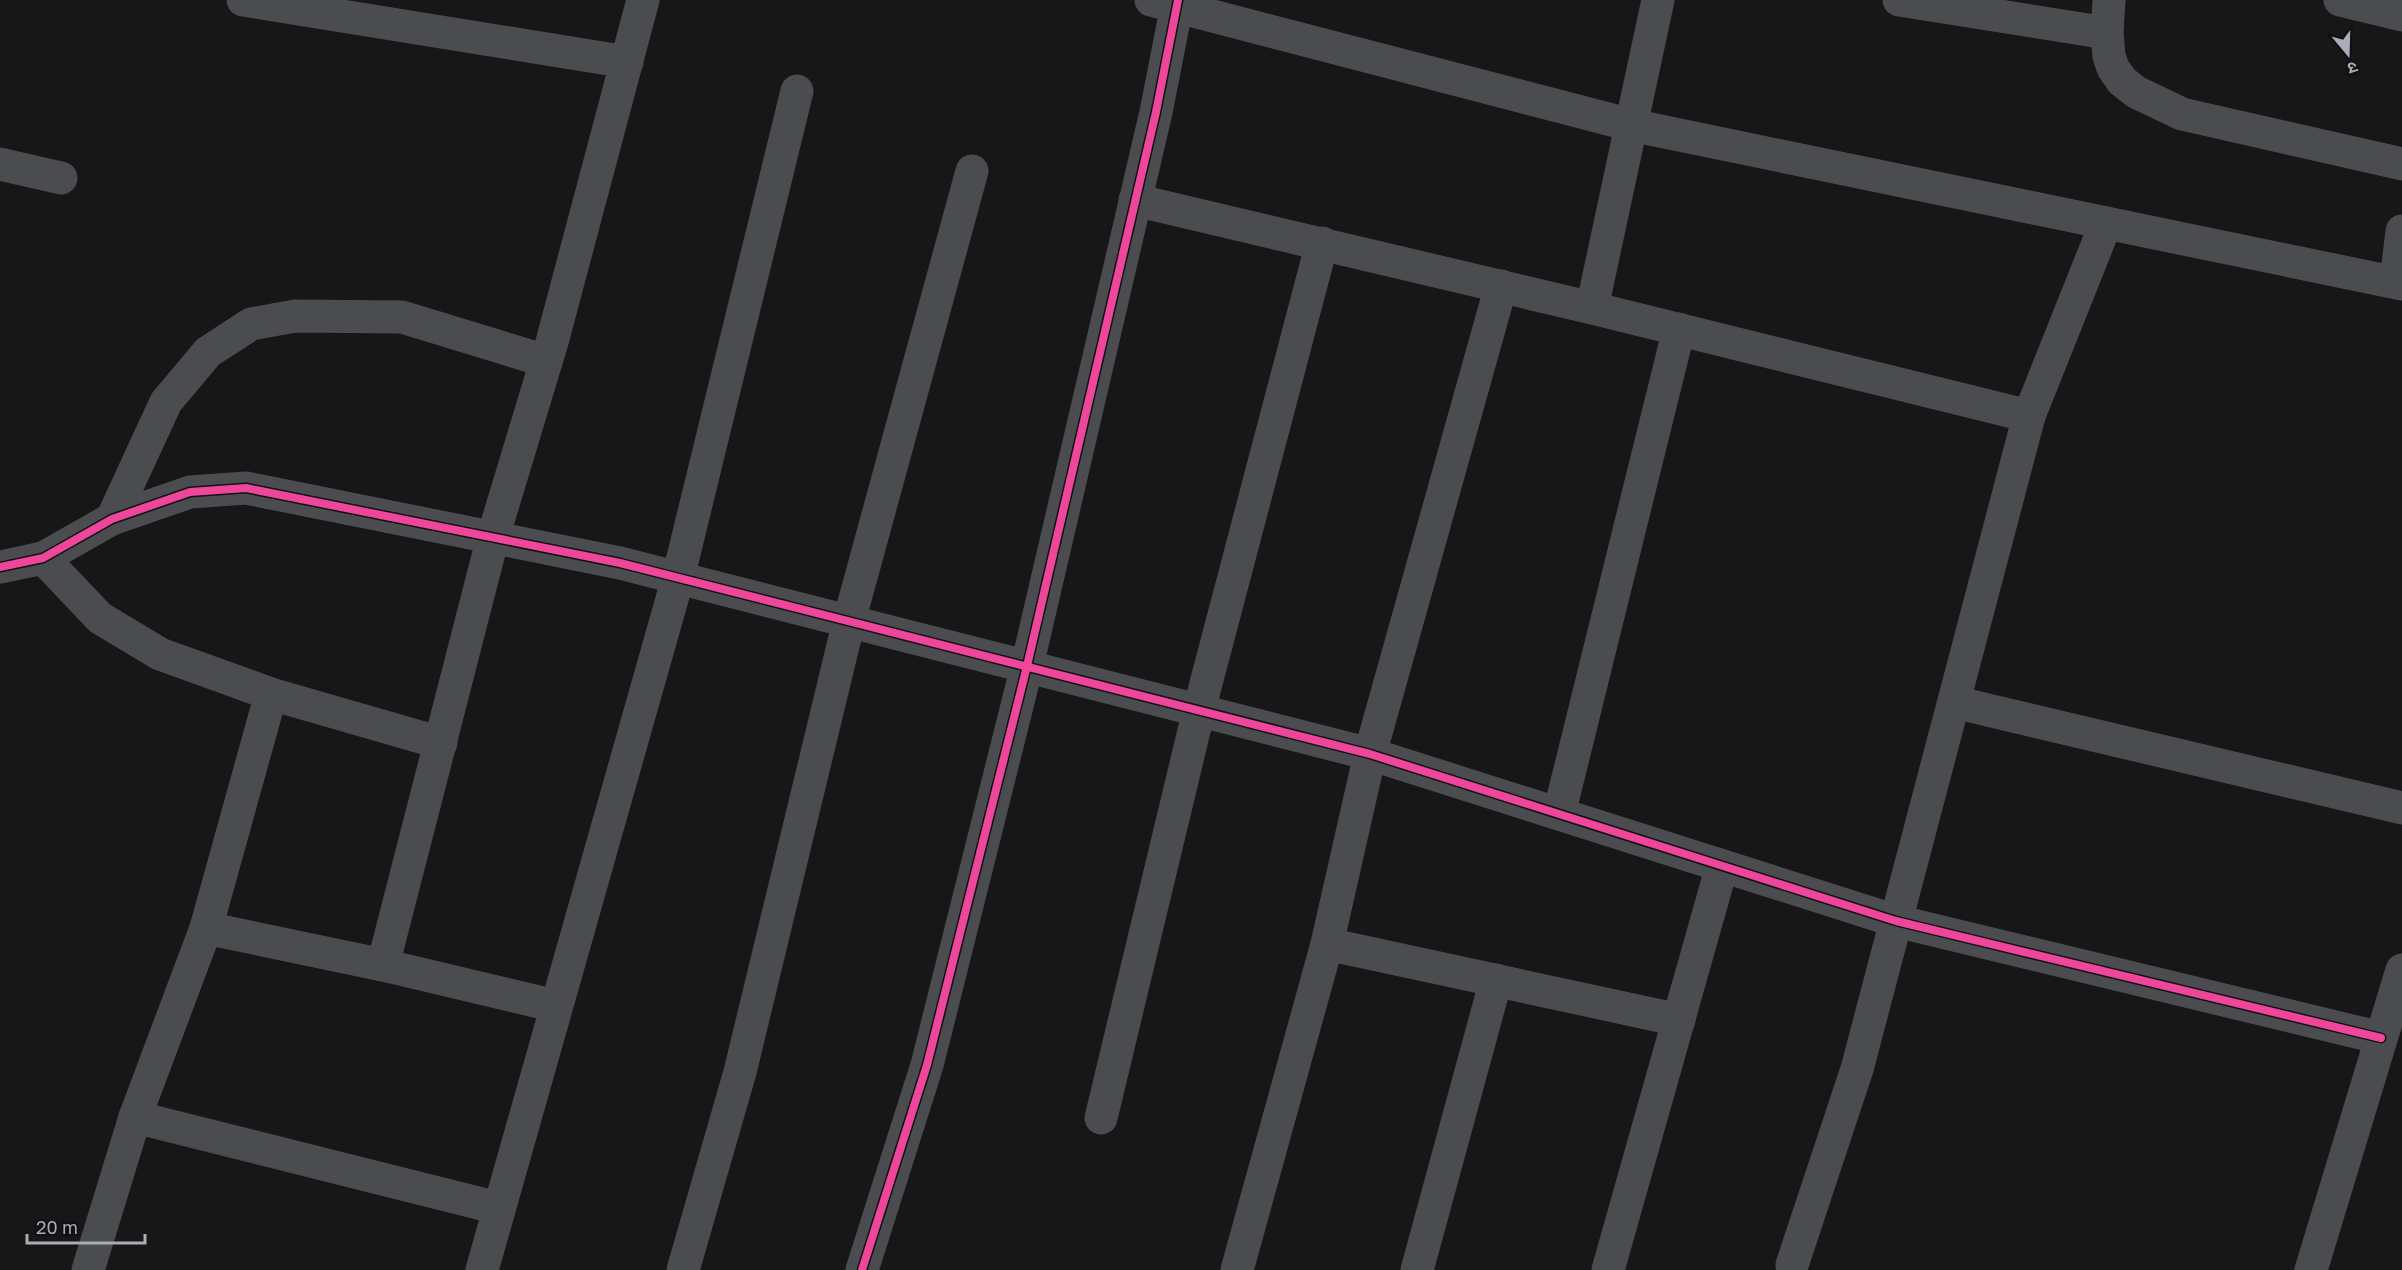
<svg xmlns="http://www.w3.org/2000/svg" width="2402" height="1270" font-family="'Golos Text','Noto Sans Devanagari',sans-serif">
<rect width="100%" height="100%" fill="#171717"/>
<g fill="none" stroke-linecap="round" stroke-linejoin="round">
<!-- minor -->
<g stroke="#4b4c50" stroke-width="33">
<polyline points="243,0 627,62"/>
<polyline points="1151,0 1631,125 2402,284"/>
<polyline points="1899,0 2107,33"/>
<polyline points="2109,0 2107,33 2109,56 2113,68 2122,81 2136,92 2182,114 2402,164"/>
<polyline points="2340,0 2402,15"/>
<polyline points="0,164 61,178"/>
<polyline points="1135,200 1592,308 2029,416"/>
<polyline points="2396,282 2402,231"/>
<polyline points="1592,308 1658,0"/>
<polyline points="112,519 166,402 208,352 251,324 295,316 402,317 546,361"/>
<polyline points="43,558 100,618 160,654 271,694 441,743"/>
<polyline points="0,567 43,558 112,519 190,492 246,488 620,563 1370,754 1896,921 2381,1038"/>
<polyline points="1954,702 2402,808"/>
<polyline points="1559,814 1679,329"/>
<polyline points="206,928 383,965 556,1006"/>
<polyline points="1327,944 1679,1020"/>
<polyline points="383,965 493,537 552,342 643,0"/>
<polyline points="135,1117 498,1208"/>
<polyline points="1101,1118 1199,710 1322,243"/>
<polyline points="1792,1265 1857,1069 2029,416 2106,223"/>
<polyline points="88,1270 135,1117 206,928 271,694"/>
<polyline points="482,1270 678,578 797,91"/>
<polyline points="683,1270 740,1072 849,621 972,171"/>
<polyline points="862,1270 927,1065 1027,666 1156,112 1178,0"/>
<polyline points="1237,1270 1327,944 1370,754 1501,286"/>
<polyline points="1417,1270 1496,980"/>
<polyline points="1608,1270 1722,866"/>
<polyline points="2311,1270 2402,970"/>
</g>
<!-- cycleway casing -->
<g stroke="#111113" stroke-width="11">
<g id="cycleway">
<polyline points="0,567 43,558 112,519 190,492 246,488 620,563 1370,754 1896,921 2381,1038"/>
<polyline points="862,1270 927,1065 1027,666 1156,112 1178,0"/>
</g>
</g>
<!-- cycleway -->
<use href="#cycleway" stroke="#ed469a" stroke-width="8"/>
</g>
<!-- north arrow -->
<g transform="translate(2348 54) rotate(161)" stroke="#111113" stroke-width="4.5" paint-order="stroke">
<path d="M0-4.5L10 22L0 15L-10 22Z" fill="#a8adb8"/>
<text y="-9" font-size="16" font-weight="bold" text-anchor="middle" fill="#a8adb8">उ</text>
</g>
<!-- scale -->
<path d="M27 1234v9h118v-9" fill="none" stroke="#a8adb8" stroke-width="3"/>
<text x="36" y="1234" font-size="18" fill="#a8adb8" stroke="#111113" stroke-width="4.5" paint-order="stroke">20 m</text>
</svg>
